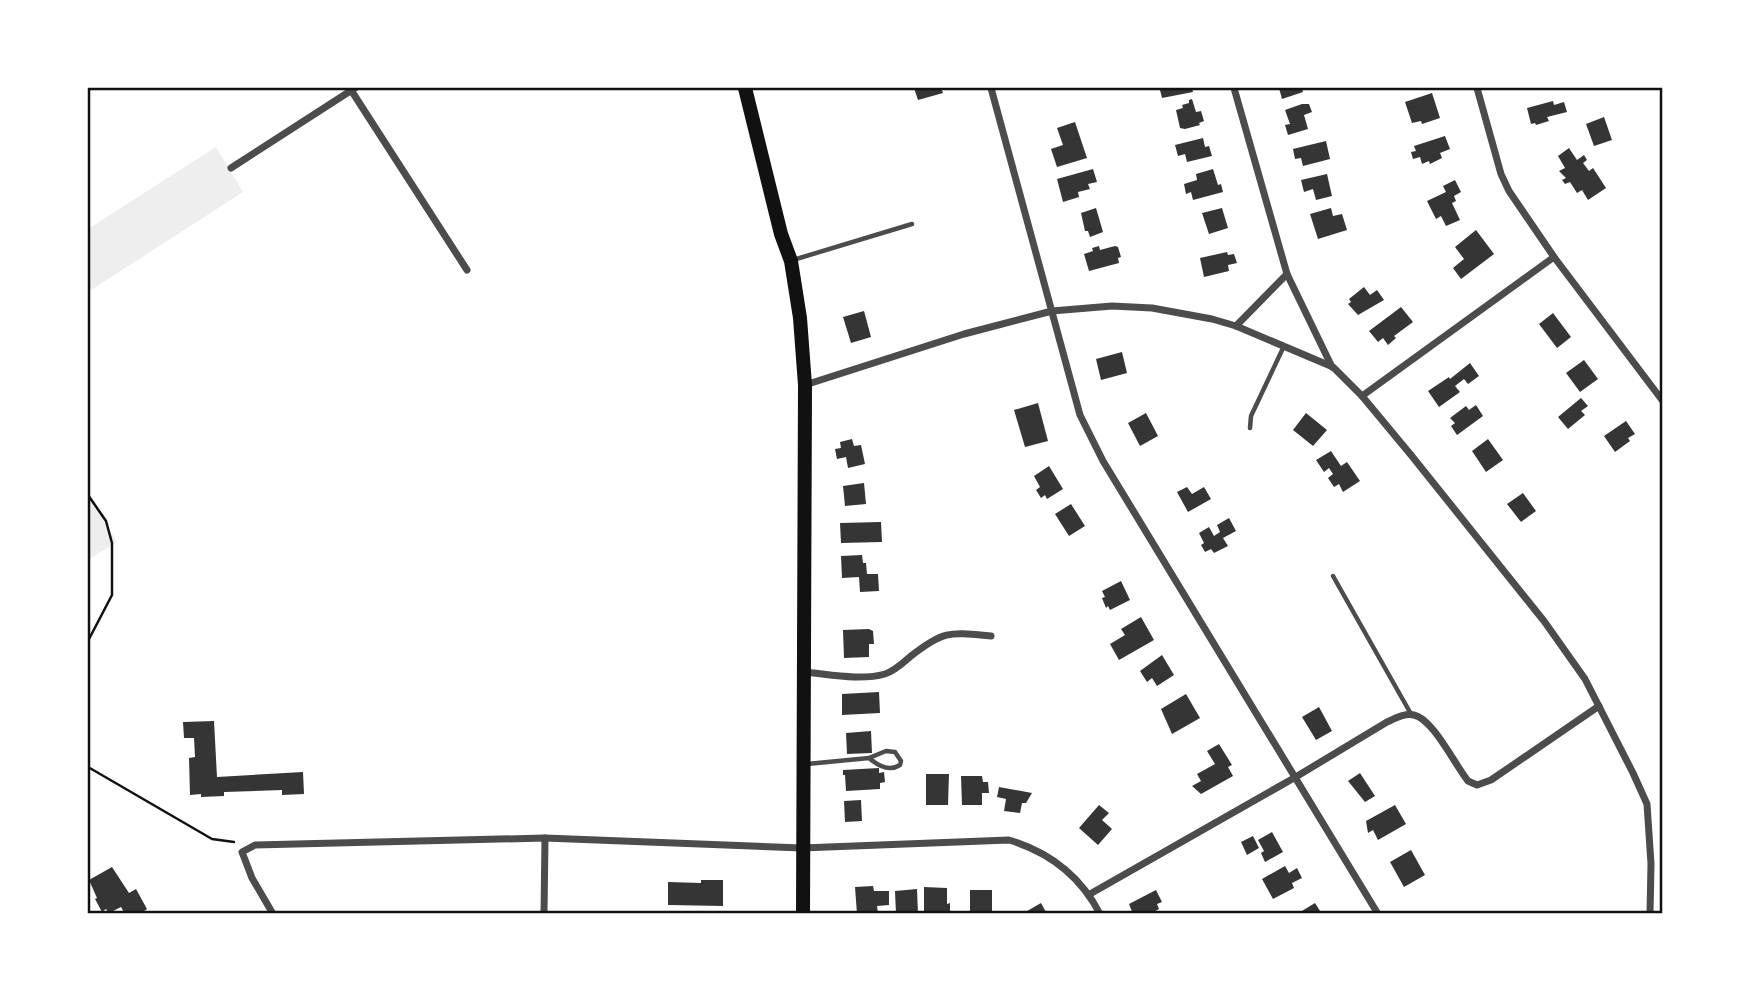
<svg xmlns="http://www.w3.org/2000/svg" width="1750" height="1001" font-family="'IBM Plex Serif',serif">
<rect width="100%" height="100%" fill="#fff"/>
<!-- green -->
<g fill="#eee">
<polygon points="216,147 243,192 88,292 88,229"/>
<polygon points="88,494 117,542 88,560"/>
</g>
<!-- building -->
<g fill="#353535">
<polygon points="914,88 947,88 942,90 943,93 918,100"/>
<polygon points="1166,88 1192,88 1193,92 1162,98 1160,90"/>
<polygon points="1279,88 1302,88 1303,92 1282,99"/>
<polygon points="1432,93 1440,118 1422,124 1421,121 1412,123 1405,102"/>
<polygon points="1192,99 1196,112 1201,111 1204,121 1199,123 1200,125 1185,129 1180,128 1176,110 1183,108 1182,105 1189,103 1189,100"/>
<polygon points="1553,101 1554,105 1564,102 1567,112 1547,117 1549,121 1536,125 1535,123 1531,124 1527,108"/>
<polygon points="1302,104 1309,104 1312,112 1304,115 1308,129 1288,135 1285,125 1290,124 1285,110"/>
<polygon points="1604,117 1612,140 1594,146 1586,124"/>
<polygon points="1075,122 1087,158 1057,167 1051,149 1063,145 1057,128"/>
<polygon points="1445,136 1450,149 1440,153 1442,158 1430,164 1429,161 1422,164 1420,157 1413,159 1411,152 1416,151 1414,146"/>
<polygon points="1203,138 1205,147 1209,146 1212,156 1187,162 1185,154 1178,156 1175,145"/>
<polygon points="1326,141 1330,159 1303,166 1301,158 1295,159 1293,149"/>
<polygon points="1569,148 1577,160 1584,155 1587,160 1583,163 1589,171 1593,168 1606,188 1588,200 1582,190 1577,193 1570,182 1565,184 1562,180 1566,178 1559,171 1565,168 1558,156"/>
<polygon points="1093,169 1097,182 1088,184 1090,189 1078,192 1079,197 1063,202 1057,179"/>
<polygon points="1213,169 1218,185 1221,184 1223,192 1193,200 1191,192 1186,194 1184,184 1197,180 1196,174"/>
<polygon points="1327,174 1332,196 1316,200 1313,189 1304,192 1301,180"/>
<polygon points="1455,180 1461,192 1454,196 1456,201 1452,203 1460,220 1446,226 1441,216 1436,219 1427,201 1446,192 1443,186"/>
<polygon points="1096,208 1103,232 1090,237 1088,231 1085,231 1081,213"/>
<polygon points="1222,208 1228,228 1209,234 1202,213"/>
<polygon points="1331,208 1333,216 1342,214 1347,230 1318,239 1310,214"/>
<polygon points="1476,230 1494,254 1461,279 1453,268 1464,259 1455,247"/>
<polygon points="1099,246 1100,250 1115,246 1118,247 1121,257 1118,258 1119,263 1089,271 1084,254 1093,251 1092,248"/>
<polygon points="1227,252 1228,255 1234,254 1237,263 1228,265 1229,271 1204,277 1200,258"/>
<polygon points="1364,287 1370,295 1377,290 1384,300 1358,315 1348,304 1351,302 1349,299"/>
<polygon points="1401,307 1413,322 1394,336 1396,338 1388,345 1383,338 1378,342 1369,331"/>
<polygon points="864,311 871,337 851,343 843,317"/>
<polygon points="1553,313 1571,337 1557,348 1539,324"/>
<polygon points="1122,352 1127,373 1101,380 1096,359"/>
<polygon points="1584,360 1598,379 1580,392 1566,373"/>
<polygon points="1470,363 1479,376 1468,384 1464,379 1455,386 1460,392 1439,407 1428,391 1449,377 1450,379"/>
<polygon points="1581,398 1588,406 1581,411 1585,415 1568,429 1558,417"/>
<polygon points="1038,403 1048,441 1025,447 1014,410"/>
<polygon points="1476,405 1483,416 1457,435 1451,426 1455,423 1450,418 1466,406 1469,410"/>
<polygon points="1146,413 1158,436 1140,446 1128,423"/>
<polygon points="1306,413 1327,430 1313,446 1293,430"/>
<polygon points="1626,421 1635,434 1628,438 1630,441 1615,452 1604,436"/>
<polygon points="852,439 854,446 861,445 865,464 848,468 846,457 837,459 835,449 841,448 840,442"/>
<polygon points="1488,439 1503,460 1486,472 1472,451"/>
<polygon points="1331,451 1341,466 1347,462 1360,481 1343,492 1339,484 1334,487 1328,478 1333,474 1329,468 1324,472 1316,460"/>
<polygon points="1049,466 1063,489 1047,499 1045,495 1041,498 1036,490 1040,487 1034,476"/>
<polygon points="864,483 866,504 845,506 843,486"/>
<polygon points="1187,487 1192,494 1204,487 1211,499 1188,512 1177,492"/>
<polygon points="1523,493 1536,511 1521,522 1507,504"/>
<polygon points="1071,504 1085,526 1069,536 1055,514"/>
<polygon points="1229,518 1236,531 1223,538 1228,546 1214,553 1211,549 1205,552 1201,545 1204,543 1199,533 1209,527 1214,536 1220,532 1217,525"/>
<polygon points="881,522 882,542 841,543 840,523"/>
<polygon points="862,555 863,563 866,563 867,574 878,574 879,591 860,592 859,577 842,578 841,556"/>
<polygon points="1121,581 1130,600 1110,610 1108,606 1106,608 1102,598 1105,597 1102,591"/>
<polygon points="1141,617 1154,640 1119,660 1110,644 1125,635 1121,629"/>
<polygon points="869,629 873,631 874,644 869,644 869,657 844,658 843,630"/>
<polygon points="1162,655 1174,675 1157,686 1152,678 1147,682 1140,671"/>
<polygon points="879,692 880,713 842,715 842,694"/>
<polygon points="1186,694 1200,718 1172,734 1161,709"/>
<polygon points="1319,707 1332,731 1316,740 1302,717"/>
<polygon points="214,721 217,777 303,772 304,794 282,795 282,790 224,792 224,796 201,797 201,794 190,795 189,758 195,757 194,738 184,738 183,722"/>
<polygon points="871,731 872,753 847,754 846,733"/>
<polygon points="1219,744 1232,765 1228,767 1233,776 1201,794 1192,786 1201,781 1197,774 1215,764 1207,751"/>
<polygon points="879,768 879,773 884,772 885,782 880,783 880,789 846,791 845,775 843,775 843,770"/>
<polygon points="1360,773 1375,796 1365,802 1348,781"/>
<polygon points="926,774 949,774 948,805 926,805"/>
<polygon points="961,776 982,776 983,782 988,782 989,793 982,793 982,805 962,805"/>
<polygon points="999,787 1032,793 1026,803 1022,803 1020,813 1004,811 1006,799 997,797"/>
<polygon points="861,800 862,821 845,822 844,801"/>
<polygon points="1099,805 1109,813 1102,820 1112,829 1098,845 1079,828"/>
<polygon points="1395,805 1406,824 1378,840 1373,830 1368,833 1366,821"/>
<polygon points="1272,832 1283,852 1265,862 1261,853 1264,851 1258,840"/>
<polygon points="1253,836 1259,848 1247,855 1241,842"/>
<polygon points="1411,850 1425,875 1404,887 1390,862"/>
<polygon points="1285,866 1289,873 1297,868 1302,878 1292,883 1294,888 1273,899 1262,879"/>
<polygon points="112,867 129,893 136,889 147,909 140,914 125,914 121,907 109,913 106,909 102,912 95,899 97,898 89,880"/>
<polygon points="701,880 723,880 723,906 668,905 668,882 701,883"/>
<polygon points="873,886 874,891 889,891 889,905 877,906 878,913 857,914 855,887"/>
<polygon points="924,887 947,888 947,904 950,903 950,914 924,914"/>
<polygon points="917,889 918,914 896,914 895,891"/>
<rect x="970" y="890" width="22" height="24"/>
<polygon points="1156,890 1162,902 1157,904 1159,909 1150,914 1133,914 1129,904"/>
<polygon points="1041,903 1047,914 1022,914"/>
<polygon points="1315,903 1322,914 1297,914"/>
</g>
<g fill="none" stroke-linecap="round" stroke-linejoin="round">
<!-- path -->
<g stroke="#111" stroke-width="2.5">
<polyline points="88,495 106,521 112,543 112,595 88,641"/>
<polyline points="88,767 212,839 234,842"/>
</g>
<!-- service -->
<g stroke="#4c4c4c" stroke-width="4.5">
<polyline points="793,260 912,224"/>
<polyline points="1250,428 1251,416 1284,346"/>
<polyline points="1333,576 1411,714"/>
<path d="M807 764 869 758 886 751 895 752 901 761 900 765C889 772 877 765 869 758"/>
</g>
<!-- minor -->
<g stroke="#4c4c4c" stroke-width="7">
<polyline points="991,88 1080,415 1103,461 1378,914"/>
<polyline points="1234,88 1287,274 1332,367"/>
<polyline points="1477,88 1501,174 1509,191 1554,257 1662,400"/>
<polyline points="351,90 467,270"/>
<polyline points="231,168 355,88"/>
<polyline points="1236,326 1287,274"/>
<polyline points="805,385 964,334 1052,311 1112,306 1152,308 1212,319 1236,326 1333,367 1362,396 1411,455 1544,621 1585,679 1633,773 1647,804 1651,864 1650,914"/>
<polyline points="1362,396 1554,257"/>
<path d="M803 672C828 674 860 681 885 674 895 671 903 663 911 656 944 630 950 632 991 636"/>
<path d="M1090 894 1294 778 1387 722C1396 718 1405 713 1414 715 1433 719 1455 765 1468 781L1477 785 1491 780 1599 706"/>
<path d="M273 914 252 878 242 852 255 845 545 838 802 848 1009 840C1049 852 1081 877 1100 914"/>
<polyline points="544,914 545,838"/>
</g>
<!-- secondary -->
<polyline stroke="#111" stroke-width="14" points="745,88 781,234 791,261 800,318 805,385 803,914"/>
</g>
<!-- border -->
<rect width="1750" height="1001" fill="none" stroke="#ffffff" stroke-width="178"/>
<rect x="89" y="89" width="1572" height="823" fill="none" stroke="#111" stroke-width="2.5"/>
</svg>
